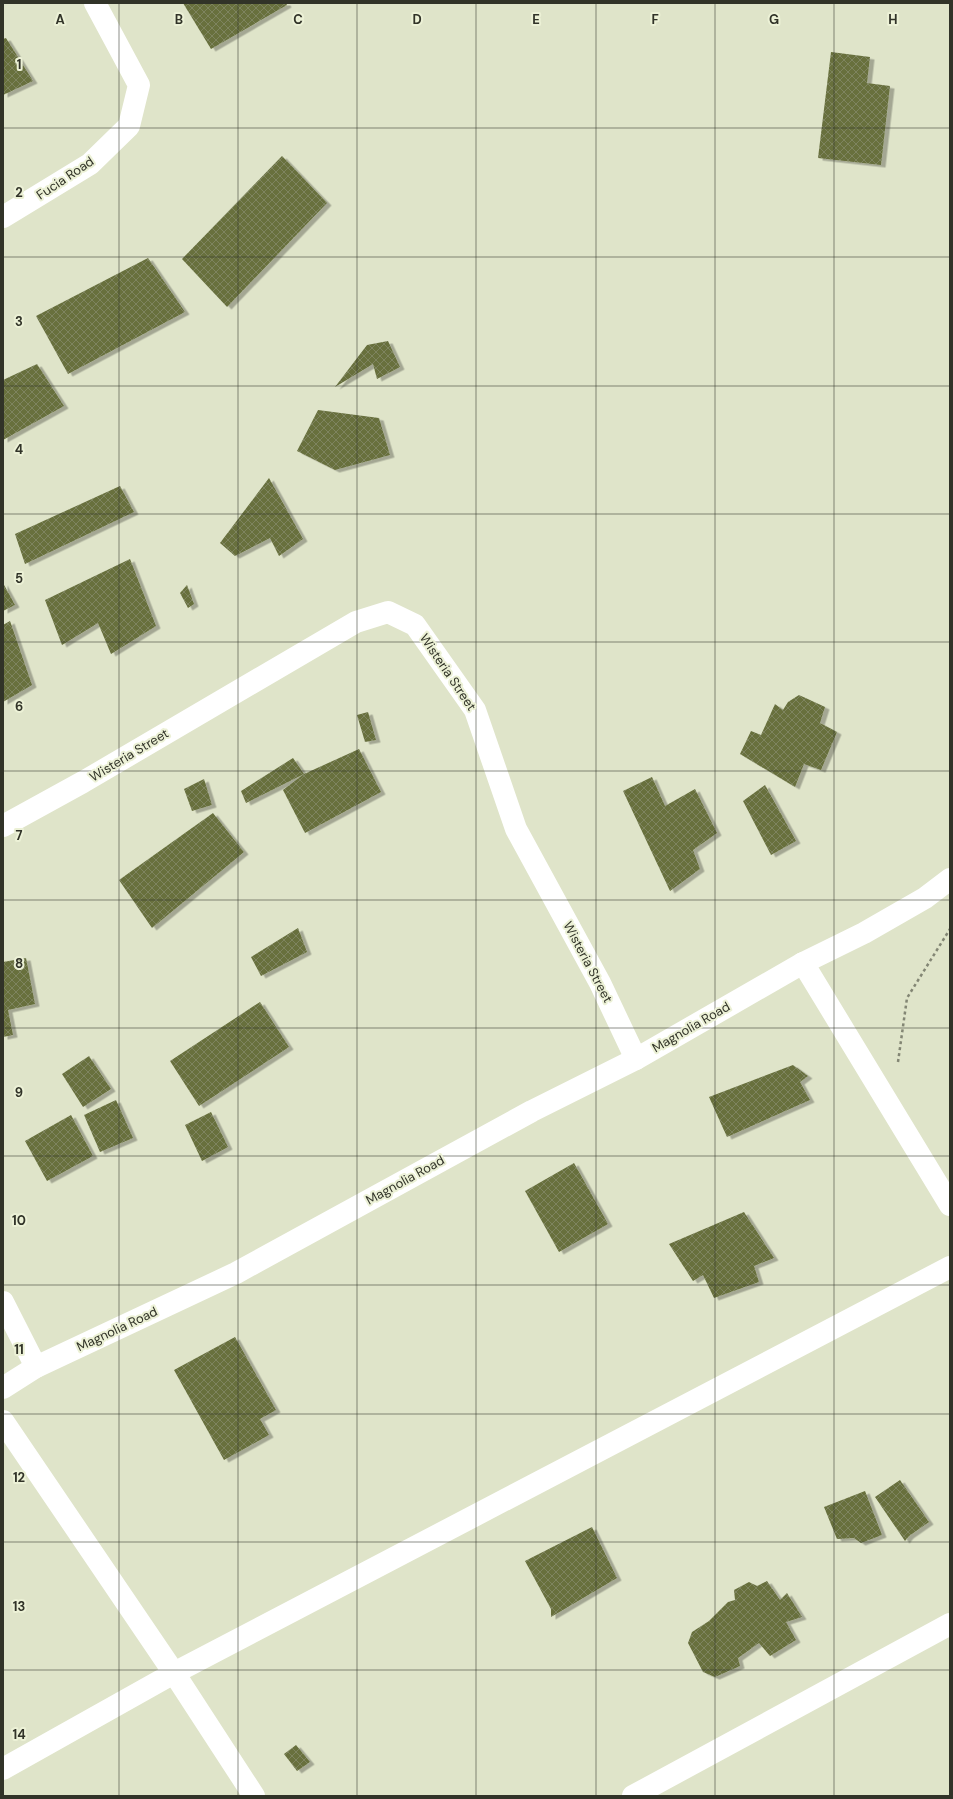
<svg xmlns="http://www.w3.org/2000/svg" width="953" height="1799" font-family="'DM Sans',sans-serif">
<defs>
<pattern id="building-cross-hatch" width="8" height="8" patternUnits="userSpaceOnUse"><rect width="8" height="8" fill="#676f3e"/><path d="M0 0l8 8M0 8l8-8" fill="none" stroke="#7e845e"/></pattern>
<filter id="shadow"><feDropShadow dx="4.5" dy="2.5" stdDeviation="0" flood-color="#0004"/></filter>
</defs>
<rect width="100%" height="100%" fill="#dfe4c9"/>
<!-- building -->
<g fill="url(#building-cross-hatch)" filter="url(#shadow)">
<polygon points="183,3 286,3 287,5 211,49"/>
<polygon points="6,38 33,81 3,95 3,39"/>
<polygon points="831,52 870,57 867,83 890,86 881,165 818,158"/>
<polygon points="282,156 327,203 227,307 182,259"/>
<polygon points="148,258 185,312 68,374 36,316"/>
<polygon points="388,341 400,367 377,379 373,364 335,387 367,345"/>
<polygon points="37,364 64,406 3,440 3,380"/>
<polygon points="318,410 379,418 390,455 335,470 297,451"/>
<polygon points="269,478 303,539 279,556 270,538 235,556 220,543"/>
<polygon points="120,486 134,512 25,564 15,534"/>
<polygon points="130,559 156,626 111,654 98,623 62,645 45,600"/>
<polygon points="3,583 15,605 3,611"/>
<polygon points="187,585 194,604 188,608 180,593"/>
<polygon points="10,621 32,685 3,702 3,625"/>
<polygon points="799,695 825,707 820,723 837,732 821,770 804,764 795,787 740,754 751,731 761,735 775,704 783,710 788,702"/>
<polygon points="368,712 376,740 365,742 357,715"/>
<polygon points="359,749 381,792 305,833 283,790 304,774"/>
<polygon points="293,758 304,774 246,803 241,791"/>
<polygon points="652,777 665,806 695,789 717,833 693,850 700,869 670,891 623,791"/>
<polygon points="204,779 212,805 192,811 184,789"/>
<polygon points="765,785 796,841 771,855 743,801"/>
<polygon points="213,813 244,852 152,928 119,880"/>
<polygon points="298,928 307,952 261,976 251,957"/>
<polygon points="26,958 35,1004 8,1010 13,1035 3,1037 3,962"/>
<polygon points="260,1002 289,1047 199,1106 170,1061"/>
<polygon points="89,1056 111,1089 83,1107 62,1074"/>
<polygon points="793,1065 808,1076 800,1082 810,1100 727,1137 709,1097"/>
<polygon points="116,1100 133,1138 100,1152 84,1115"/>
<polygon points="211,1112 228,1147 202,1161 185,1125"/>
<polygon points="71,1115 93,1156 47,1181 25,1141"/>
<polygon points="574,1163 608,1224 559,1252 525,1191"/>
<polygon points="744,1212 774,1258 754,1266 759,1282 714,1298 703,1275 693,1281 669,1244"/>
<polygon points="235,1337 276,1410 260,1419 269,1435 224,1460 174,1370"/>
<polygon points="900,1480 929,1522 909,1536 905,1541 875,1497"/>
<polygon points="865,1491 882,1535 861,1543 854,1538 837,1539 824,1507"/>
<polygon points="592,1527 617,1578 551,1617 551,1609 525,1561"/>
<polygon points="767,1581 780,1600 787,1593 802,1617 786,1622 796,1640 770,1656 759,1643 738,1658 740,1666 715,1677 703,1672 688,1643 692,1632 709,1621 728,1602 735,1600 734,1590 749,1582 757,1586"/>
<polygon points="296,1745 310,1762 297,1771 284,1754"/>
</g>
<g fill="none" stroke-linecap="round" stroke-linejoin="round">
<!-- path -->
<polyline stroke="#838674" stroke-width="2.5" stroke-dasharray="3 3" stroke-linecap="butt" points="898,1062 907,998 950,929"/>
<!-- street -->
<g stroke="#fff" stroke-width="22">
<polyline points="3,217 90,164 129,126 139,85 95,3"/>
<polyline points="3,826 83,782 356,622 388,612 415,625 475,710 516,829 600,983 636,1059"/>
<polyline points="803,963 950,1205"/>
<polyline points="3,1302 36,1367"/>
<polyline points="3,1388 36,1367 236,1273 532,1111 636,1059 803,963 864,933 925,898 950,879"/>
<polyline points="3,1421 174,1673 254,1796"/>
<polyline points="3,1769 174,1673 950,1267"/>
<polyline points="633,1796 950,1624"/>
</g>
</g>
<!-- grid -->
<path fill="none" stroke="#313328" stroke-width="1" stroke-opacity="0.55" d="M119 3V1796M238 3V1796M357 3V1796M476 3V1796M596 3V1796M715 3V1796M834 3V1796M3 128H950M3 257H950M3 386H950M3 514H950M3 642H950M3 771H950M3 900H950M3 1028H950M3 1156H950M3 1285H950M3 1414H950M3 1542H950M3 1670H950"/>
<g text-anchor="middle" dominant-baseline="central" stroke-width="4" stroke-linejoin="round" paint-order="stroke">
<!-- street labels -->
<g font-size="13" fill="#313328" stroke="#ecf1d6">
<text transform="translate(65 178) rotate(-34)">Fucia Road</text>
<text transform="translate(448 672) rotate(56)">Wisteria Street</text>
<text transform="translate(129 755) rotate(-31)">Wisteria Street</text>
<text transform="translate(588 962) rotate(62)">Wisteria Street</text>
<text transform="translate(691 1027) rotate(-30)">Magnolia Road</text>
<text transform="translate(405 1180) rotate(-29)">Magnolia Road</text>
<text transform="translate(117 1329) rotate(-25)">Magnolia Road</text>
</g>
</g>
<g font-size="13" text-anchor="middle" font-weight="bold" fill="#313328" stroke="#ecf1d6" stroke-width="4" stroke-linejoin="round" paint-order="stroke">
<text x="60" y="24">A</text>
<text x="179" y="24">B</text>
<text x="298" y="24">C</text>
<text x="417" y="24">D</text>
<text x="536" y="24">E</text>
<text x="655" y="24">F</text>
<text x="774" y="24">G</text>
<text x="893" y="24">H</text>
<text x="19" y="69">1</text>
<text x="19" y="197">2</text>
<text x="19" y="326">3</text>
<text x="19" y="454">4</text>
<text x="19" y="583">5</text>
<text x="19" y="711">6</text>
<text x="19" y="840">7</text>
<text x="19" y="968">8</text>
<text x="19" y="1097">9</text>
<text x="19" y="1225">10</text>
<text x="19" y="1354">11</text>
<text x="19" y="1482">12</text>
<text x="19" y="1611">13</text>
<text x="19" y="1739">14</text>
</g>
<!-- border -->
<rect width="953" height="1799" fill="none" stroke="#313328" stroke-width="8"/>
</svg>
